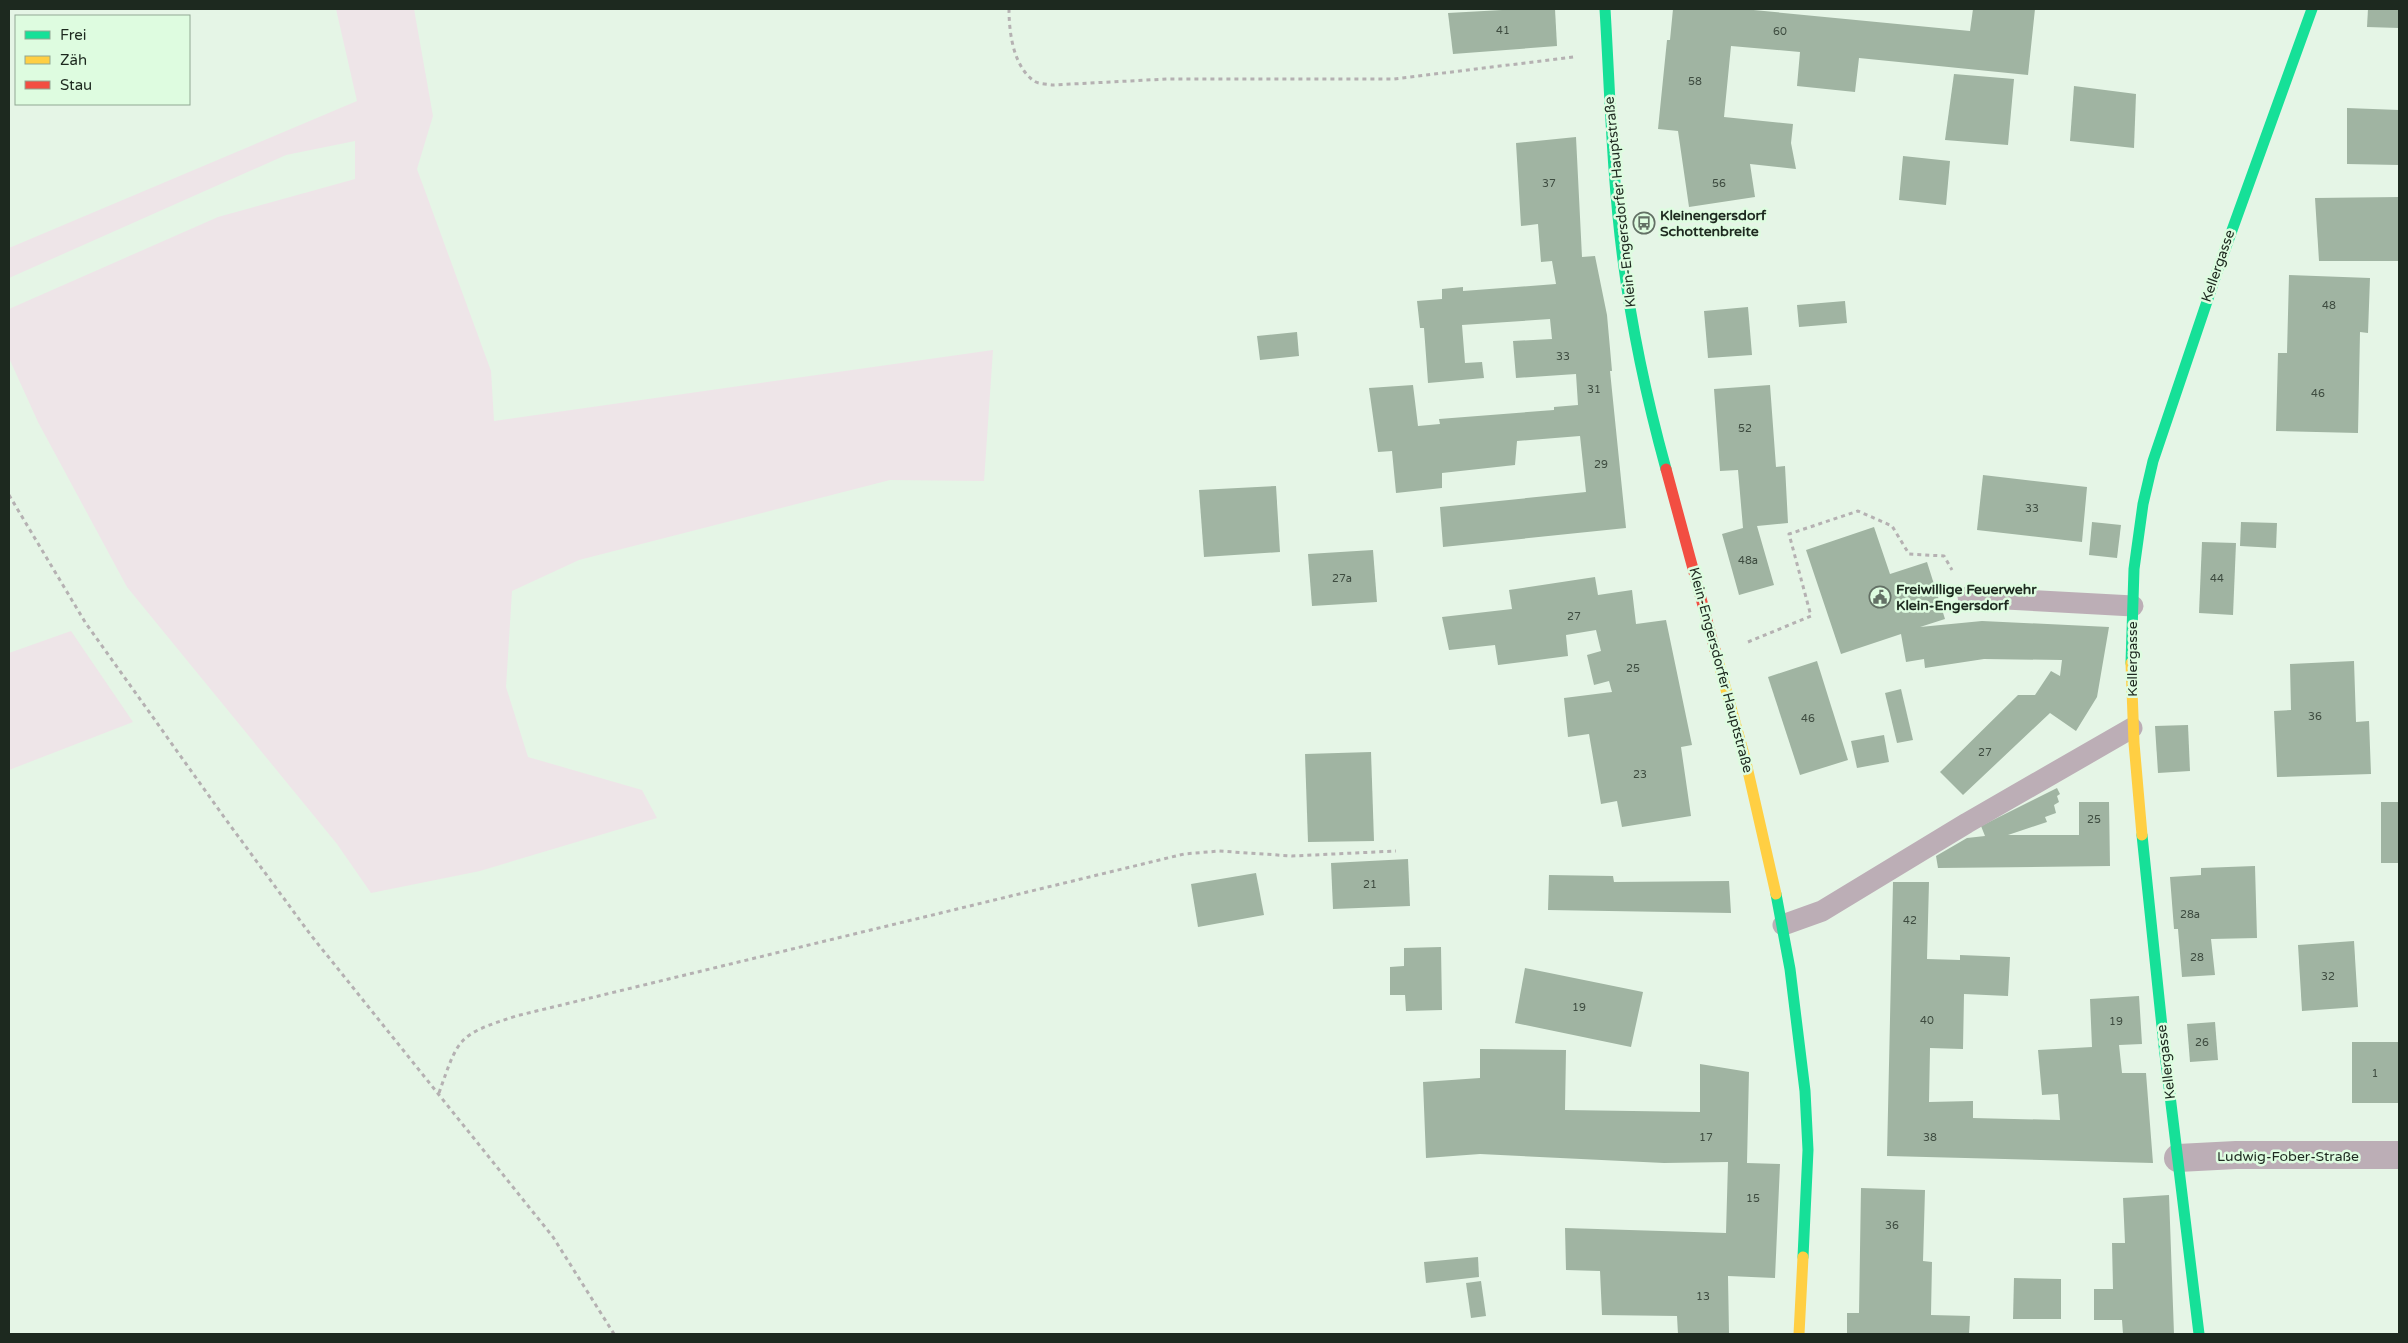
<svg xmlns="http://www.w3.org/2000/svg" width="2408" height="1343" font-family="'Varela Round',sans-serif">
<rect width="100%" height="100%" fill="#e5f5e6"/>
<!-- green -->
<g fill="#eee5e8">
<polygon points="336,9 414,9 433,116 417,169 491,371 494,421 993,350 984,481 890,480 579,560 512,591 506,687 528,757 642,790 657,818 480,871 371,893 337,844 127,587 38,422 9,358 9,309 218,217 355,179 355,141 286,155 9,278 9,248 357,101"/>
<polygon points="71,631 133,722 9,770 9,653"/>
</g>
<!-- building -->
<g fill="#a0b4a2">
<polygon points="1520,9 1555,9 1557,46 1453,54 1448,13"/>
<polygon points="1673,9 1743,9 1970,31 1973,9 2035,9 2028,75 1859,58 1855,92 1797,86 1800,52 1731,46 1724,117 1793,124 1791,143 1796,169 1750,164 1755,197 1689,207 1678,131 1658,129 1667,40 1670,40"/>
<polygon points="2368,9 2399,9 2399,28 2367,27"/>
<polygon points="1954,74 2014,79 2008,145 1945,140"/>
<polygon points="2074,86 2136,94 2134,148 2070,141"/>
<polygon points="2347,108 2399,110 2399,165 2347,164"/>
<polygon points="1576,137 1582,257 1595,256 1607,315 1612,371 1610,371 1626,528 1443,547 1440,507 1586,492 1580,436 1517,441 1515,465 1442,473 1442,488 1396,493 1392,451 1378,452 1369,388 1413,385 1418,426 1440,424 1439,419 1554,410 1554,407 1578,405 1576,374 1516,378 1513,341 1552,339 1550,319 1462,325 1465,363 1482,362 1484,378 1428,383 1424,328 1420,328 1417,301 1442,299 1442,289 1463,287 1463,291 1556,284 1552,261 1541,262 1538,224 1521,226 1516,143"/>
<polygon points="1903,156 1950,161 1946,205 1899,200"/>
<polygon points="2399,197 2399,261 2319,261 2315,198"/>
<polygon points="2289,275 2370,278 2368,333 2360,332 2358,433 2276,431 2278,353 2287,353"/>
<polygon points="1845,301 1847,323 1799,327 1797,305"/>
<polygon points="1748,307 1752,355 1708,358 1704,311"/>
<polygon points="1297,332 1299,356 1260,360 1257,336"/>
<polygon points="1770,385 1776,467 1785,466 1788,523 1757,526 1774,585 1739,595 1722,534 1743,528 1738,470 1720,471 1714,389"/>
<polygon points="1983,475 2087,487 2082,542 1977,530"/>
<polygon points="1276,486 1280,552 1204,557 1199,490"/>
<polygon points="2092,522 2121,525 2117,558 2089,555"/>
<polygon points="2241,522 2277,523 2276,548 2240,546"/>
<polygon points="1874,527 1890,574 1927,562 1945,619 1920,627 1982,621 2109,627 2097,697 2076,731 2050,713 1963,795 1940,772 2018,695 2035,695 2051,671 2060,676 2062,660 1984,659 1925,668 1924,659 1906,662 1901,634 1841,654 1806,550"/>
<polygon points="2202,542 2236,543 2233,615 2199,613"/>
<polygon points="1373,550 1377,602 1312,606 1308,554"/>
<polygon points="1595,577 1598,595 1632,590 1636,624 1666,620 1692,745 1681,747 1691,816 1622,827 1617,801 1601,804 1589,734 1568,737 1564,698 1612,692 1609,681 1594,685 1587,655 1601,651 1596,630 1566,635 1568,656 1498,665 1495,645 1449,650 1442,617 1512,609 1509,590"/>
<polygon points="1817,661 1848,760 1800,775 1768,677"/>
<polygon points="2354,661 2356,722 2369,721 2371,774 2277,777 2274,711 2291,710 2290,664"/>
<polygon points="1901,689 1913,740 1897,743 1885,693"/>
<polygon points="2188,725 2190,771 2158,773 2155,726"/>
<polygon points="1884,735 1889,762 1857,768 1851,741"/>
<polygon points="1371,752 1374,841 1308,842 1305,754"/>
<polygon points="2057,788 2060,794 2057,796 2059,802 2054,805 2056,813 2045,817 2047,822 2008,835 2079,835 2079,802 2109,802 2110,866 1938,868 1936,856 1967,838 1985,836 1981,826"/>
<rect x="2381" y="802" width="18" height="61"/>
<polygon points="1408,859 1410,906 1333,909 1331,863"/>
<polygon points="2255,866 2257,938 2211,939 2215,975 2182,977 2178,929 2174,929 2170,877 2201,875 2201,868"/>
<polygon points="1256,873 1264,915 1198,927 1191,884"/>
<polygon points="1549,875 1613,876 1614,882 1729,881 1731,913 1548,910"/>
<polygon points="1893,882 1929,882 1927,959 1960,960 1960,955 2010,957 2008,996 1964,994 1963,1049 1930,1048 1929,1102 1973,1101 1973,1118 2060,1120 2058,1094 2042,1095 2038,1050 2092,1047 2090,999 2139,996 2142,1044 2119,1045 2122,1073 2146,1073 2153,1163 1887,1156"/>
<polygon points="2354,941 2358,1007 2302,1011 2298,945"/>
<polygon points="1441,947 1442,1010 1406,1011 1405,995 1390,995 1390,967 1404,966 1404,948"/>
<polygon points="1525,968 1643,992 1631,1047 1515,1023"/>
<polygon points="2215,1022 2218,1060 2190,1062 2187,1024"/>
<rect x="2352" y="1042" width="47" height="61"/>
<polygon points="1480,1049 1566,1050 1565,1110 1700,1112 1700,1064 1749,1072 1747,1163 1780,1164 1775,1278 1728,1276 1729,1334 1678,1334 1677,1316 1602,1315 1600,1271 1566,1270 1565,1228 1726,1233 1728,1162 1664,1163 1480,1154 1426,1158 1423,1082 1480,1078"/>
<polygon points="1861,1188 1925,1190 1923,1261 1932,1262 1931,1315 1970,1316 1969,1334 1847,1334 1847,1313 1859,1313"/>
<polygon points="2169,1195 2174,1334 2123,1334 2122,1320 2094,1320 2094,1289 2113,1289 2112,1243 2125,1243 2123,1198"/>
<polygon points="1478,1257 1479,1277 1426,1283 1424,1262"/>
<polygon points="2014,1278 2061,1279 2061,1319 2013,1319"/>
<polygon points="1481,1281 1486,1316 1471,1318 1466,1283"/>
</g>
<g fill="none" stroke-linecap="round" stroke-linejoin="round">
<!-- path -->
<g stroke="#b5b1b2" stroke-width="3" stroke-dasharray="4 4" stroke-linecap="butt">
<path d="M1009 9C1009 32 1013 66 1034 81 1038 84 1047 84 1053 85L1167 79H1394L1574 57"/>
<polyline points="9,495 85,622 224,817 310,934 553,1237 614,1334"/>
<polyline points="1748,642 1811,616 1789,534 1858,511 1892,526 1909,554 1944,556 1952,570"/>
<path d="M439 1093C459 1036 458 1035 516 1016L1184 854 1219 851 1292 856 1396 851"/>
</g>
<!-- lane -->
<g stroke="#bcaeb6" stroke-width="21">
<polyline points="1968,597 2133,606"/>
<polyline points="1783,925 1822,911 1967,823 2132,728"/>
</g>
<!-- street -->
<polyline stroke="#bcaeb6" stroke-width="28" points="2178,1158 2236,1155 2399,1155"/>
<!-- fast -->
<g stroke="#16e098" stroke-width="11">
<path d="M1605 9C1610 92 1612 177 1623 260 1632 330 1647 400 1666 469"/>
<polyline points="2131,663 2134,569 2143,504 2153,461 2218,269 2312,9"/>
<polyline points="2142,835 2164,1046 2199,1334"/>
<polyline points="1776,894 1790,969 1805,1091 1808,1150 1803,1257"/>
</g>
<!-- slow -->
<g stroke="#ffcf43" stroke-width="11">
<polyline points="1715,650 1745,758 1776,894"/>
<polyline points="2131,663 2134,743 2142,835"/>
<polyline points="1799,1334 1803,1257"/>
</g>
<!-- jam -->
<polyline stroke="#f24e42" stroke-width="11" points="1666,469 1715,650"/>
</g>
<!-- icons -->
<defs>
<g id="bus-ring" transform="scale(1.125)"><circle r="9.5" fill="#defce0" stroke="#637065" stroke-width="1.5"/><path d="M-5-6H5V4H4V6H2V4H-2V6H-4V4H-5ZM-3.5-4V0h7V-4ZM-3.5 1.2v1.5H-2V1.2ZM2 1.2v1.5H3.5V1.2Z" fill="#637065"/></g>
<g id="civic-ring" transform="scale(1.125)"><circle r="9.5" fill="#defce0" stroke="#637065" stroke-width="1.5"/><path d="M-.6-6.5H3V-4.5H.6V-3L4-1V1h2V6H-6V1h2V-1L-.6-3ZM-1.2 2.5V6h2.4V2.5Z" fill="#637065"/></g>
</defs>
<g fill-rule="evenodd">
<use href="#bus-ring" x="1644" y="223"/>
<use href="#civic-ring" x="1880" y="597"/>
</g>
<g text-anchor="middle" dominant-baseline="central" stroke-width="5" stroke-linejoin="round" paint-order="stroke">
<!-- number labels -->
<g font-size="11" fill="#3e4c40">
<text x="1503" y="30">41</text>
<text x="1780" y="31">60</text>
<text x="1695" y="81">58</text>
<text x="1549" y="183">37</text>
<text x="1719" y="183">56</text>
<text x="2329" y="305">48</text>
<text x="1563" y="356">33</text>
<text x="1594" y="389">31</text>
<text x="2318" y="393">46</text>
<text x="1745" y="428">52</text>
<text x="1601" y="464">29</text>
<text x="2032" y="508">33</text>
<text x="1748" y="560">48a</text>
<text x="1342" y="578">27a</text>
<text x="2217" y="578">44</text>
<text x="1574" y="616">27</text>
<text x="1633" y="668">25</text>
<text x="2315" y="716">36</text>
<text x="1808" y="718">46</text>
<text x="1985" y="752">27</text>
<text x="1640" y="774">23</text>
<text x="2094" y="819">25</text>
<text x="1370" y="884">21</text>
<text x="2190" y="914">28a</text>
<text x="1910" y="920">42</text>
<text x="2197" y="957">28</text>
<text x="2328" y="976">32</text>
<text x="1579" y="1007">19</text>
<text x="1927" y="1020">40</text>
<text x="2116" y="1021">19</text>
<text x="2202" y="1042">26</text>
<text x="2375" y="1073">1</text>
<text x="1706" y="1137">17</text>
<text x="1930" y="1137">38</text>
<text x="1753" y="1198">15</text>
<text x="1892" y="1225">36</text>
<text x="1703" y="1296">13</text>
</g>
<!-- street labels -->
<g font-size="14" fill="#1d291f" stroke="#defce0">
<text transform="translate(1620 202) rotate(-96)">Klein-Engersdorfer Hauptstraße</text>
<text transform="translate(2218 266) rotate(-71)">Kellergasse</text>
<text transform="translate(2132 659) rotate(-90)">Kellergasse</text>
<text transform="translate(1721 670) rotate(75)">Klein-Engersdorfer Hauptstraße</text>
<text transform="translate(2166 1062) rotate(-97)">Kellergasse</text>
<text x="2288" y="1156">Ludwig-Fober-Straße</text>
</g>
<!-- poi labels -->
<g font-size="14" font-weight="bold" fill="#1d291f" stroke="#defce0" text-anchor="start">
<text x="1660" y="215">Kleinengersdorf<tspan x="1660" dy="16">Schottenbreite</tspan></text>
<text x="1896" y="589">Freiwillige Feuerwehr<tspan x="1896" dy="16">Klein-Engersdorf</tspan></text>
</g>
</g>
<!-- border -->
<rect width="2408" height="1343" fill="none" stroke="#1d291f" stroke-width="20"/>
<!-- legend -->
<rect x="15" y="15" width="175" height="90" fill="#defce0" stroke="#91a893"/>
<rect x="25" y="31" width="25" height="8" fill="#16e098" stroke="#91a893"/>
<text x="60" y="40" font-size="15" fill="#1d291f">Frei</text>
<rect x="25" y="56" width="25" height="8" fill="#ffcf43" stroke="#91a893"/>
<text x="60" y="65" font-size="15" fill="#1d291f">Zäh</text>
<rect x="25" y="81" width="25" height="8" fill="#f24e42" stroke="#91a893"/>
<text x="60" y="90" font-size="15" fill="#1d291f">Stau</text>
</svg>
